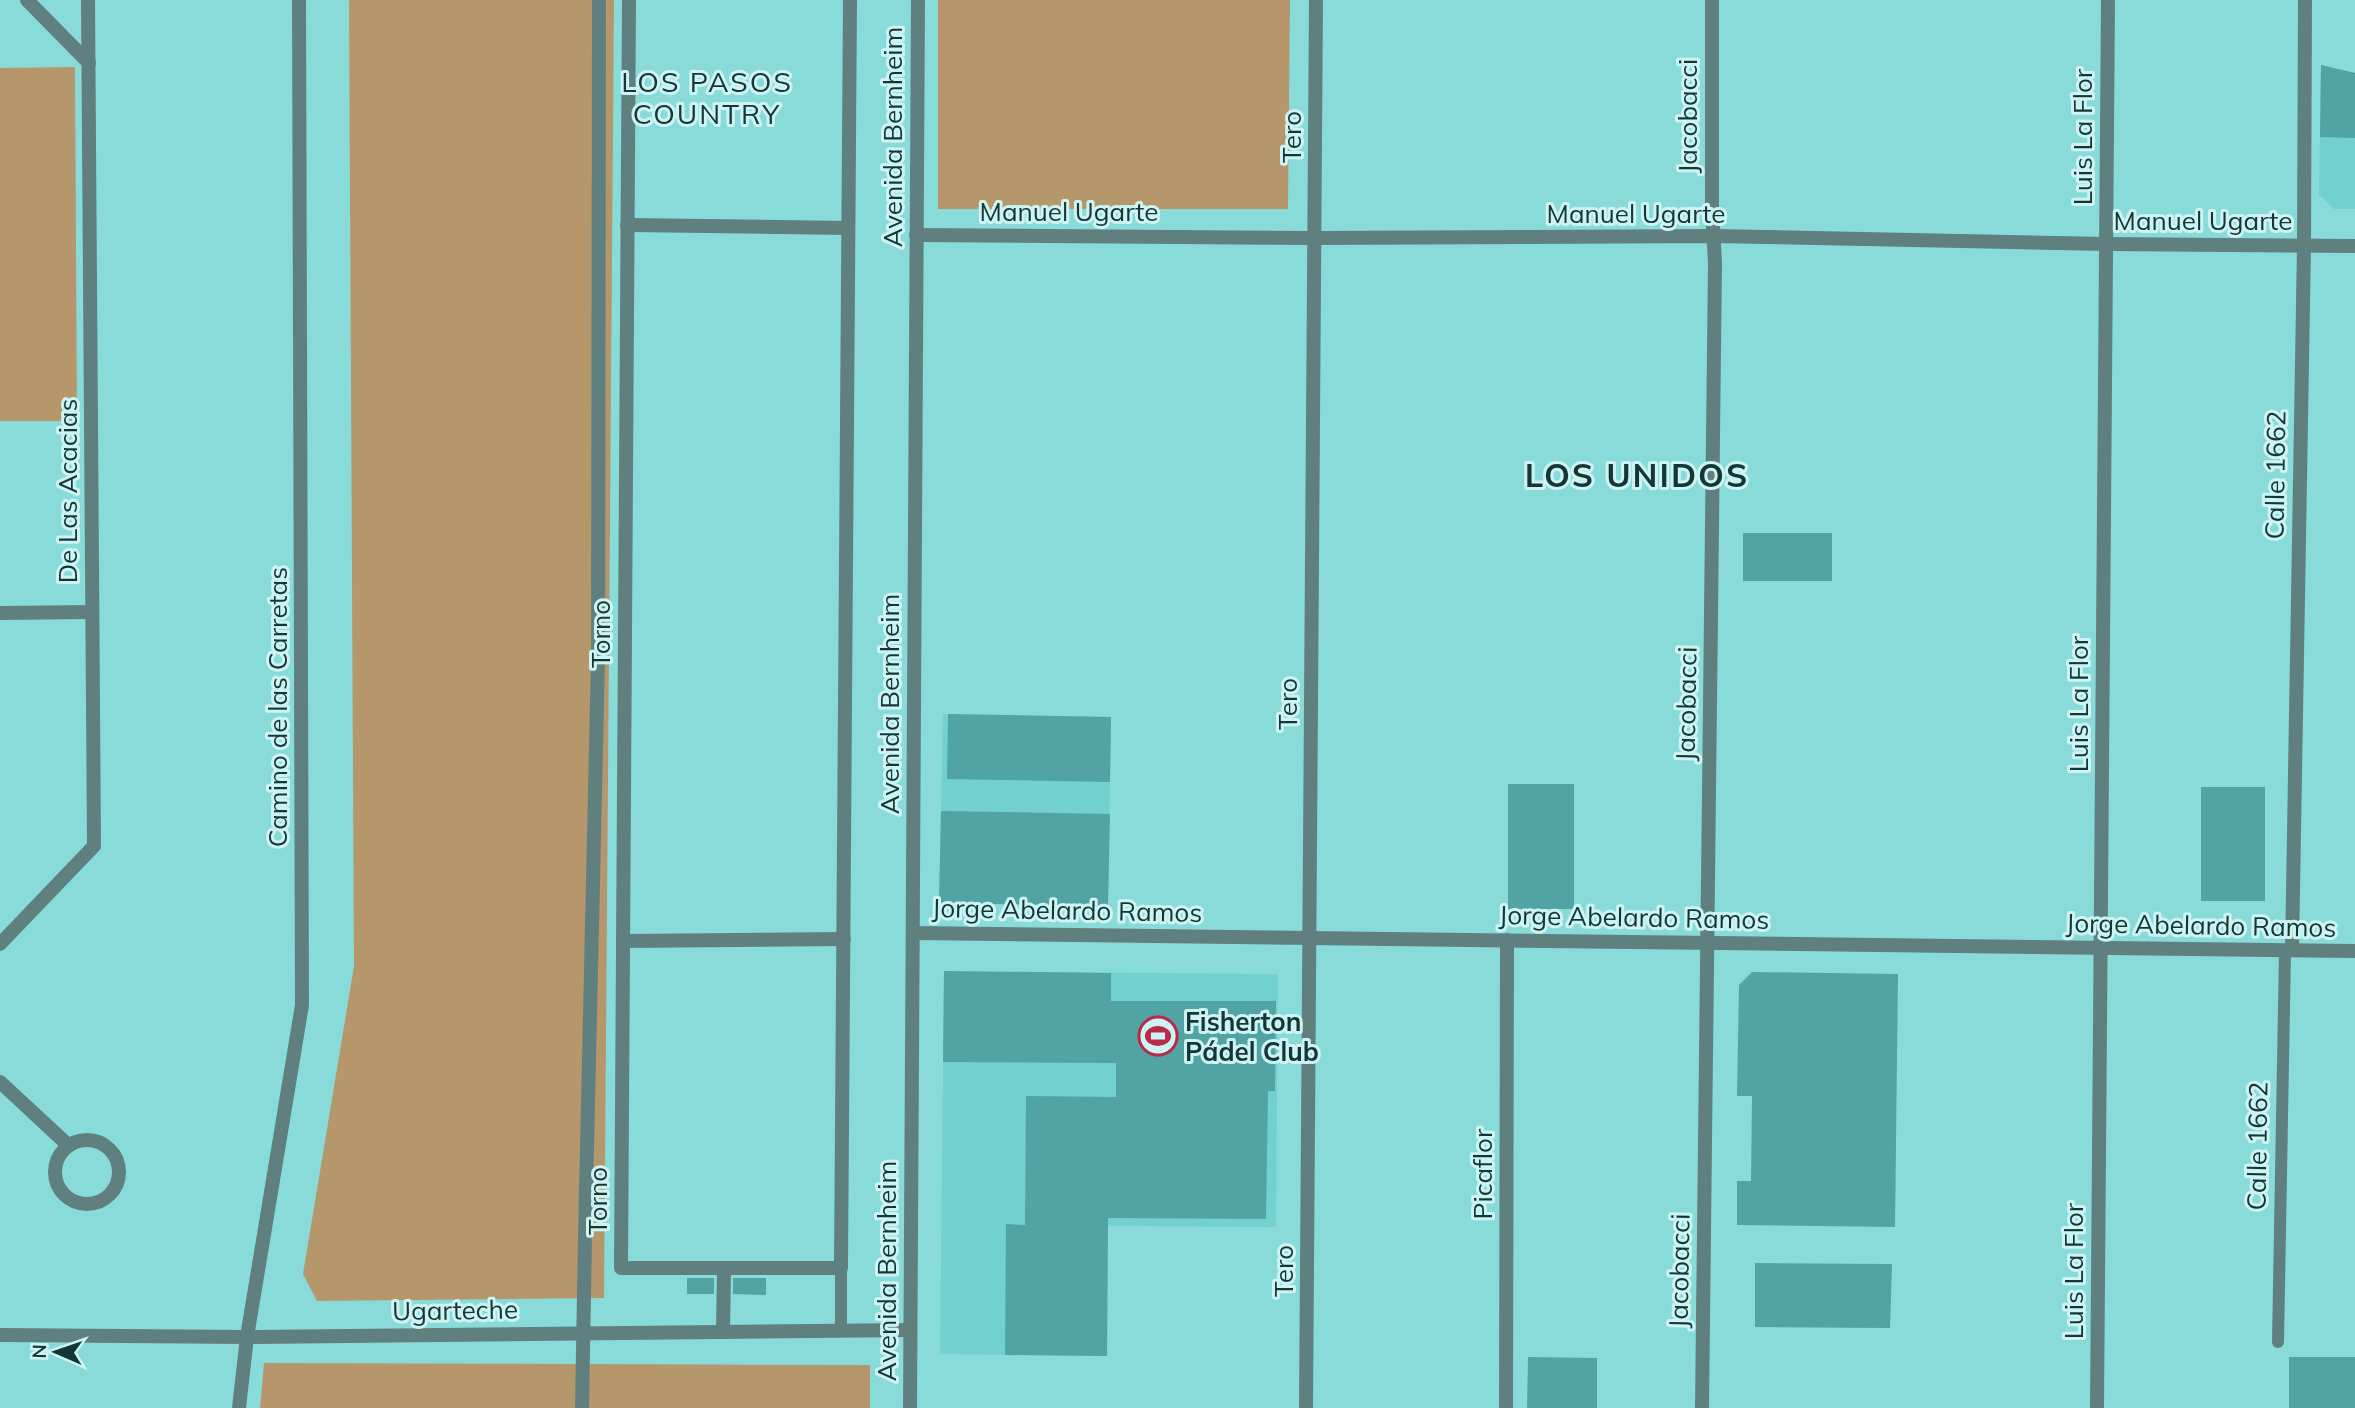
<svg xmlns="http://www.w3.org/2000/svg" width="2355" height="1408" font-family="Mulish,sans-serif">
<rect width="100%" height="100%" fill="#89dbda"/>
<!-- built -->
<g fill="#72d0cf">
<polygon points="2321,65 2355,73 2355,209 2334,209 2319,195"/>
<polygon points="943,714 1111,717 1108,906 939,903"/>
<polygon points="944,971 1278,974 1276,1227 1108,1226 1107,1356 940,1354"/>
</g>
<!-- green -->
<g fill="#b6966b">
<polygon points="349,0 614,0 604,1298 317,1301 303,1274 354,966"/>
<polygon points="938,0 1290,0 1288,209 938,209"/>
<polygon points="75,67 77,421 0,421 0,68"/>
<polygon points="264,1363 870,1365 870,1408 260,1408"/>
</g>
<!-- building -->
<g fill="#51a4a3">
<polygon points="2321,65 2355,73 2355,138 2320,137"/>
<rect x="1743" y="533" width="89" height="48"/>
<polygon points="948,714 1111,717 1110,782 947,779"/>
<rect x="1508" y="784" width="66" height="125"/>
<rect x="2201" y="787" width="64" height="114"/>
<polygon points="941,811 1110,814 1108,906 939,903"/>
<polygon points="944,971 1111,973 1111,1001 1276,1001 1275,1091 1268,1091 1266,1219 1108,1218 1107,1356 1005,1355 1006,1224 1025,1225 1026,1096 1116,1097 1116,1063 943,1062"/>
<polygon points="1752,972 1898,974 1895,1227 1737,1225 1737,1181 1751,1181 1752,1096 1737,1096 1739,985"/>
<polygon points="1755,1263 1892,1264 1890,1328 1755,1327"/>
<rect x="687" y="1278" width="27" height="16"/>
<polygon points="733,1278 766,1278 766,1295 733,1294"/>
<polygon points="1528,1357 1597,1358 1597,1408 1527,1408"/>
<rect x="2289" y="1357" width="66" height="51"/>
</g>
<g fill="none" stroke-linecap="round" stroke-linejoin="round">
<!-- service -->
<g stroke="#60807f" stroke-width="12">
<polyline points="841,1331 841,1268"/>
<polyline points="2278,1342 2285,951"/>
</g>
<!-- minor -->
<g stroke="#60807f" stroke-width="14">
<polyline points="27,0 89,63"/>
<polyline points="629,0 621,1268 841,1268 850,0"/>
<polyline points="627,225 848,228"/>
<polyline points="916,235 1315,238 1713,236 2106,244 2355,246"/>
<polyline points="0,613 92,612"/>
<polyline points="913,933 2355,951"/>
<polyline points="623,941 844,939"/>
<polyline points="0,944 94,846 88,0"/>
<polyline points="2292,950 2304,246 2305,0"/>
<polyline points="0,1082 68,1145"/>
<circle cx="87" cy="1172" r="32"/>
<polyline points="585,1236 598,659 599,0"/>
<polyline points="723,1332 724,1268"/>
<polyline points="0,1335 247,1337 910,1330"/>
<polyline points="910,1408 918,0"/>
<polyline points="1306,1408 1316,0"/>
<polyline points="1506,1408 1507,940"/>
<polyline points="1702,1408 1715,263 1712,210 1712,0"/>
<polyline points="2097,1408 2108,0"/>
</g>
<!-- tertiary -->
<polyline stroke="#60807f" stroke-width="14" points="239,1408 247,1337 302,1005 299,0"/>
<!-- minor-bridge -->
<polyline stroke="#60807f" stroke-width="14" points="582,1408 585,1236"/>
</g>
<!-- icons -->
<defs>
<g id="stadium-ring" transform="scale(2.0125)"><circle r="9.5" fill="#cdf4f3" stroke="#ba2948" stroke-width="1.5"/><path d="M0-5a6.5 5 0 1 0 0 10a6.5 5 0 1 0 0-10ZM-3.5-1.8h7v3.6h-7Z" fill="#ba2948"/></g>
</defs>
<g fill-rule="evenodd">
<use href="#stadium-ring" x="1158" y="1036"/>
</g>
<g text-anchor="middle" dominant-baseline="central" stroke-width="6" stroke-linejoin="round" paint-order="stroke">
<!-- street labels -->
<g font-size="26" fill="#143736" stroke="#cdf4f3">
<text transform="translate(1687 116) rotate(-90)">Jacobacci</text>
<text transform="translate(892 137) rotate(-90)">Avenida Bernheim</text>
<text transform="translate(1291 137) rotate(-90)">Tero</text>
<text transform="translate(2082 137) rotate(-90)">Luis La Flor</text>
<text x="1069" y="211">Manuel Ugarte</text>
<text x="1636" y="213">Manuel Ugarte</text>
<text x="2203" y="220">Manuel Ugarte</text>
<text transform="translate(2275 475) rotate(-89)">Calle 1662</text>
<text transform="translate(67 491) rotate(-90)">De Las Acacias</text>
<text transform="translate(600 634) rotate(-90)">Torno</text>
<text transform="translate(889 704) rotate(-90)">Avenida Bernheim</text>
<text transform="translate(1287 704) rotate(-90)">Tero</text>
<text transform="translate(1686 704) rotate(-89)">Jacobacci</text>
<text transform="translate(2078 704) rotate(-90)">Luis La Flor</text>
<text transform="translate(277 707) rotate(-90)">Camino de las Carretas</text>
<text transform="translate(1067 910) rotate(1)">Jorge Abelardo Ramos</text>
<text transform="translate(1634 917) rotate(1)">Jorge Abelardo Ramos</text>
<text transform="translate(2201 925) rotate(1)">Jorge Abelardo Ramos</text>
<text transform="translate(2257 1146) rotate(-89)">Calle 1662</text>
<text transform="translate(1482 1174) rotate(-90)">Picaflor</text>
<text transform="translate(597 1201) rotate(-90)">Torno</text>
<text transform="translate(886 1271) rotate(-90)">Avenida Bernheim</text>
<text transform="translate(1283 1271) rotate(-90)">Tero</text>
<text transform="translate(1679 1271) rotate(-89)">Jacobacci</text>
<text transform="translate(2073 1271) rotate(-90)">Luis La Flor</text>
<text transform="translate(455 1310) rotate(-1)">Ugarteche</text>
</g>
<!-- poi labels -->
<g font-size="26" font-weight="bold" fill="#143736" stroke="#cdf4f3" text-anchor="start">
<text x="1185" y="1021">Fisherton<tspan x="1185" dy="30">Pádel Club</tspan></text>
</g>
<!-- neighbourhood labels -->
<g font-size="28" letter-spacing="2" fill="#143736" stroke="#cdf4f3">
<text x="707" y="81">LOS PASOS<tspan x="707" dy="32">COUNTRY</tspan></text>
</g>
<!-- district labels -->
<g font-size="33" font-weight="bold" letter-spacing="2" fill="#143736" stroke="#cdf4f3">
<text x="1637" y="474">LOS UNIDOS</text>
</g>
</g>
<!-- north arrow -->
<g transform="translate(56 1352) rotate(272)" stroke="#cdf4f3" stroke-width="5" paint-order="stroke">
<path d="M0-5L12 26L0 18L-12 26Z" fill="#143736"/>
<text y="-10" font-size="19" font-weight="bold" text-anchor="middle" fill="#143736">N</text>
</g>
</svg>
